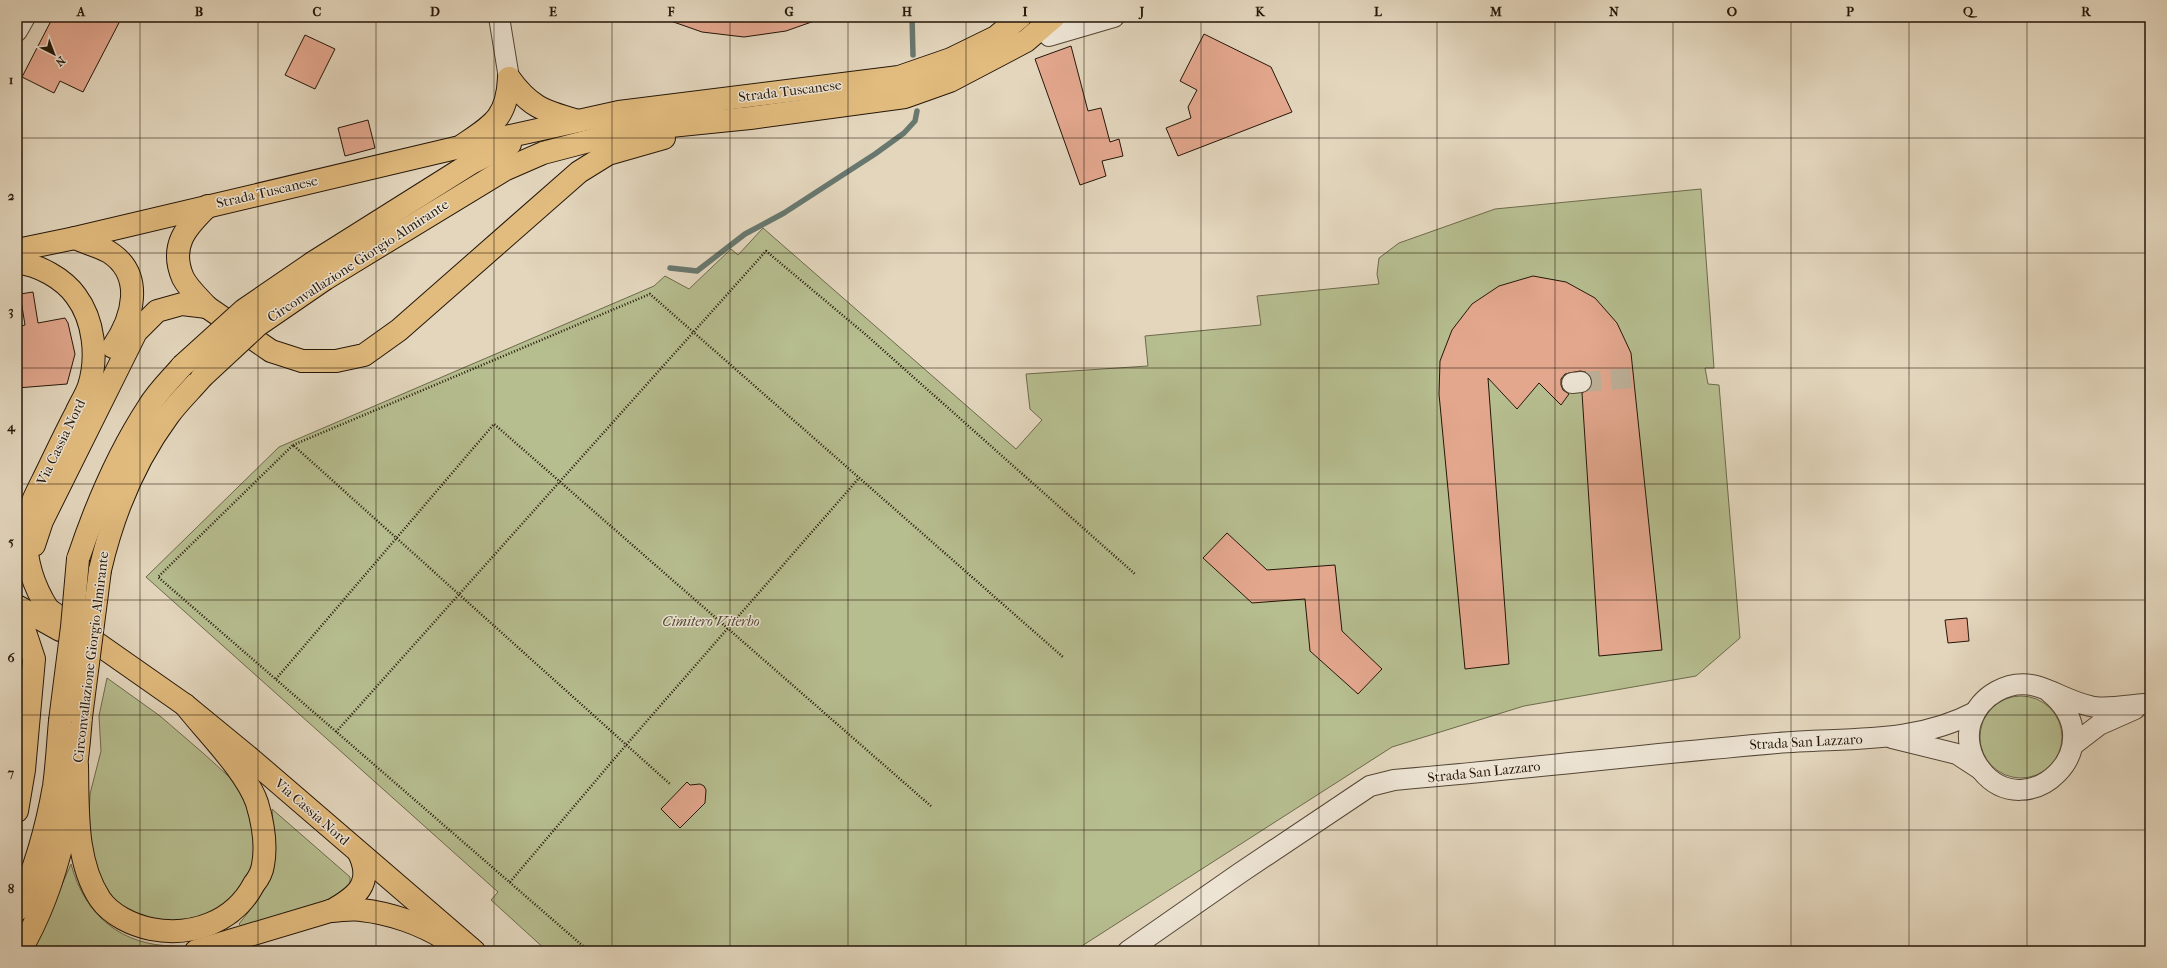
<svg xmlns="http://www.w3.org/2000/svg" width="2167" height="968" font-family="'IM FELL French Canon',serif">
<rect width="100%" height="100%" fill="#e3d6bd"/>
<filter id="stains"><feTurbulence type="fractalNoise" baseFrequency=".005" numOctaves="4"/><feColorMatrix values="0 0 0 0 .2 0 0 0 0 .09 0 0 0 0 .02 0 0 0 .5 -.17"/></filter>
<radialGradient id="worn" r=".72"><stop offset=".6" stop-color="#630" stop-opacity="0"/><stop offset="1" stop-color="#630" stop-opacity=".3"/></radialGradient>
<!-- green -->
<g fill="#b6bd8f" stroke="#6d6a4c">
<polygon points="1701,189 1714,368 1705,368 1708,384 1719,385 1740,638 1696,676 1524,706 1392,747 1074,951 564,951 562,949 560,951 547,951 491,900 498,892 146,577 279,447 654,286 665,276 689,289 731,249 738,255 763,228 1016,449 1042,420 1030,409 1026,374 1148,366 1145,336 1261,325 1257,296 1379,284 1377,274 1379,258 1399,243 1495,209"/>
<polygon points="107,678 160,716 203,753 237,784 243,795 255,832 253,866 241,891 208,917 166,924 123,909 103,888 88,844 90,794 101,751 99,716"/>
<circle cx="2021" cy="737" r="41"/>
<path d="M272 809 350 877V886L341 897 242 927 239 924C249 911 261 898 267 883 274 863 274 830 272 809Z"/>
<path d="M71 864C85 916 122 946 175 946L162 951H33Z"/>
</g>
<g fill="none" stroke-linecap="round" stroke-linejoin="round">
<!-- stream -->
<g stroke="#68786f" stroke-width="5.5">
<polyline points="912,17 913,55"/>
<polyline points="670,268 697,271 745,234 784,213 875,154 904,133 915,121 917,111"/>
</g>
</g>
<!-- building -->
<g fill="#e3a78e" stroke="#241608">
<polygon points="53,17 122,17 83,92 60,81 54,93 22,77"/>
<polygon points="666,17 820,17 820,19 786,31 744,37 702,32 665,19"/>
<polygon points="1204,34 1271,67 1292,112 1178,156 1166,128 1191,118 1188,107 1197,90 1180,81"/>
<polygon points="305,35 335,49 315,89 285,75"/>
<polygon points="1071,46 1088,111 1101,108 1110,142 1119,139 1123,156 1102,161 1106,176 1080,185 1035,59"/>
<polygon points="368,120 375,148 345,156 338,128"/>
<polygon points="1533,276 1566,282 1595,298 1617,323 1631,353 1662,650 1599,656 1582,393 1591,387 1592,381 1590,376 1586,372 1580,371 1565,374 1561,379 1561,385 1563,390 1569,394 1561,405 1539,383 1517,409 1488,378 1509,664 1465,669 1439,394 1440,361 1452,330 1472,304 1499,286"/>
<polygon points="33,292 38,323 65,318 68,323 75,354 67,384 17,388 17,340 21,339 21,326 25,325 20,294"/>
<polygon points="1227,533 1267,570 1335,565 1342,631 1382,669 1358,694 1310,651 1305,599 1252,603 1203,558"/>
<polygon points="1967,618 1969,641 1948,643 1945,620"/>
<polygon points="687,782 690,785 700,784 704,786 706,790 705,803 680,828 661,809"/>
</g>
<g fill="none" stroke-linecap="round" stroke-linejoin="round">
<!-- minor-tunnel -->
<polyline stroke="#bdb099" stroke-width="20" stroke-dasharray="20 10" stroke-linecap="butt" points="1581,382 1635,378"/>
<!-- minor casing -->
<g stroke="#544635" stroke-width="22">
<g id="minor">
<polyline points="499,17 509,78"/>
<polyline points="17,31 25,17"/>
<polyline points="1049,36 1114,17"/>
<polyline points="1572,383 1581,382"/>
<path d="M2049 692C2116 746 2027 828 1981 770 1970 756 1966 738 1971 722 1980 695 2009 679 2036 686 2054 691 2071 702 2090 706 2104 710 2129 705 2144 704"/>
<polyline points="1892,738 1957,754 1980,769"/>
<polyline points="2073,745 2099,725 2135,709"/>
<path d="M1128 951 1240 873 1370 786 1394 780C1522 769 1649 754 1777 743 1844 737 1913 745 1975 712"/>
</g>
</g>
<!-- major casing -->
<g stroke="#241608" stroke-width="24">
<g id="major">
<path d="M75 238C85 243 99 246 109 252 145 275 133 318 113 347"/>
<path d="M17 250 75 238 460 147C492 125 507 119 509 78"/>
<path d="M17 263C38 264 64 279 76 296 94 320 98 357 89 386 86 395 80 404 76 413 65 434 55 455 45 476 37 492 28 508 26 526 24 557 32 584 48 609L185 705 252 760 474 951"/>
<path d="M207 307C199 298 188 288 183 278 169 246 186 227 208 206"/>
<polyline points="34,545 42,521 136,332 157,311 182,304 207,307"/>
<polyline points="17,606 60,630"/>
<path d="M330 911C340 911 351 908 361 910 390 913 421 924 445 939"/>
<path d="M331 911C356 897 374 884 359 853"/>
</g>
</g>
<!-- highway casing -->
<g stroke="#241608" stroke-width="24">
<g id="highway">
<path d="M509 78C529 106 543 111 575 120"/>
<polyline points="460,147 619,112 899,77 951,59 996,37 1020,17"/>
<polyline points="314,262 473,162 510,144"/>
<polyline points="325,279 504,170 543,153 631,130 750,118 905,97 950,81 1026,41 1054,17"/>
<polyline points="207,307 271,351 302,361 336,361 364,355 399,330 579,172 608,154 664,138"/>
<path d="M78 559C96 505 118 453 149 406 158 391 171 379 182 366"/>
<path d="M100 570C113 514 134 462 168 416 178 402 191 390 202 377"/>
<polyline points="17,615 22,623 34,659 24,770 17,811"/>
<path d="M77 766C78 809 75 861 100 899 111 915 132 925 151 929 192 937 234 922 254 884 258 879 262 872 263 865 267 844 263 823 257 803 246 771 206 732 185 705"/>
<path d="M17 910C34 871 47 827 54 786 57 765 58 742 60 721"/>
<path d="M20 951C61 881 75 796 81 717"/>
<polyline points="196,951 330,911"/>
</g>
</g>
<!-- path -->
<g stroke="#241608" stroke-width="2.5" stroke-dasharray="1 2" stroke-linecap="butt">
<polyline points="293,445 650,294 1063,657"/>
<polyline points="276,679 494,424 932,807"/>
<polyline points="336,732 766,251 865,334 1136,575"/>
<polyline points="510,882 626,745 859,478"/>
<polyline points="583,946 158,577 293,445 671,785"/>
</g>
<!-- minor -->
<use href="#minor" stroke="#ede4d4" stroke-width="20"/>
<!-- major -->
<use href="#major" stroke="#e2bb7e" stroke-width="22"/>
<!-- highway -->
<use href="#highway" stroke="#e2bb7e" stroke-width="22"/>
<!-- highway-bridge casing -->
<g stroke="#241608" stroke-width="24" stroke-linecap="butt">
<g id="highway-bridge">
<polyline points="182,366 244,310 314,262"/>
<polyline points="202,377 258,325 325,279"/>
<polyline points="81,717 100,570"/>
<polyline points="60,721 72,627 78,559"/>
</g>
</g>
<!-- highway-bridge -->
<use href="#highway-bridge" stroke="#e2bb7e" stroke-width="22"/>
</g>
<!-- grid -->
<path fill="none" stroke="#241608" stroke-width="1" stroke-opacity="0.55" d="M140 17V951M258 17V951M376 17V951M494 17V951M612 17V951M730 17V951M848 17V951M966 17V951M1084 17V951M1201 17V951M1319 17V951M1437 17V951M1555 17V951M1673 17V951M1791 17V951M1909 17V951M2027 17V951M17 138H2150M17 253H2150M17 368H2150M17 484H2150M17 600H2150M17 715H2150M17 830H2150"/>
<g text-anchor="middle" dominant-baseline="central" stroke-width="3" stroke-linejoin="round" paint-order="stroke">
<!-- street labels -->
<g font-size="14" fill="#241608" stroke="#ede4d4">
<text transform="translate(790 91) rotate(-7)">Strada Tuscanese</text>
<text transform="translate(267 192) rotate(-13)">Strada Tuscanese</text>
<text transform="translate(358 261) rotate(-33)">Circonvallazione Giorgio Almirante</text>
<text transform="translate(61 442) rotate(-64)">Via Cassia Nord</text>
<text transform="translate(91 657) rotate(-83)">Circonvallazione Giorgio Almirante</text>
<text transform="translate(1806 742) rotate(-3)">Strada San Lazzaro</text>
<text transform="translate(1484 772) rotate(-6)">Strada San Lazzaro</text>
<text transform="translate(312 812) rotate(41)">Via Cassia Nord</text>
</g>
<!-- park labels -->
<g font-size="14" font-style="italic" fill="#504830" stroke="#ede4d4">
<text x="711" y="621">Cimitero Viterbo</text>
</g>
</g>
<!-- margin -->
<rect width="2167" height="968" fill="none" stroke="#e3d6bd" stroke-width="44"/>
<!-- north arrow -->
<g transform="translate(54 54) rotate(138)" stroke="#ede4d4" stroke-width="3" paint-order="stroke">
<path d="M0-3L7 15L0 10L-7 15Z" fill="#241608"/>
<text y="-6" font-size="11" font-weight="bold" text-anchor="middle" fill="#241608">N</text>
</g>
<rect x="22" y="22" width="2123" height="924" fill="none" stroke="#241608" stroke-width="1.5"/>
<g font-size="13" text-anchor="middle" font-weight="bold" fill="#241608">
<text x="81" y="16">A</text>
<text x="199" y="16">B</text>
<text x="317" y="16">C</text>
<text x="435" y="16">D</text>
<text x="553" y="16">E</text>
<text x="671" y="16">F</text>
<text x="789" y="16">G</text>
<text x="907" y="16">H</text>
<text x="1025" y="16">I</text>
<text x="1142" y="16">J</text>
<text x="1260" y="16">K</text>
<text x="1378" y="16">L</text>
<text x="1496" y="16">M</text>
<text x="1614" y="16">N</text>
<text x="1732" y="16">O</text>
<text x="1850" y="16">P</text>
<text x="1968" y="16">Q</text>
<text x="2086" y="16">R</text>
<text x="11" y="84">1</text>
<text x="11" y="200">2</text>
<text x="11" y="315">3</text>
<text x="11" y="431">4</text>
<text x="11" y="546">5</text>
<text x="11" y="662">6</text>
<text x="11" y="777">7</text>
<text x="11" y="893">8</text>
</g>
<rect width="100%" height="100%" filter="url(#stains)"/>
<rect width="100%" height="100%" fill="url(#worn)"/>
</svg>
